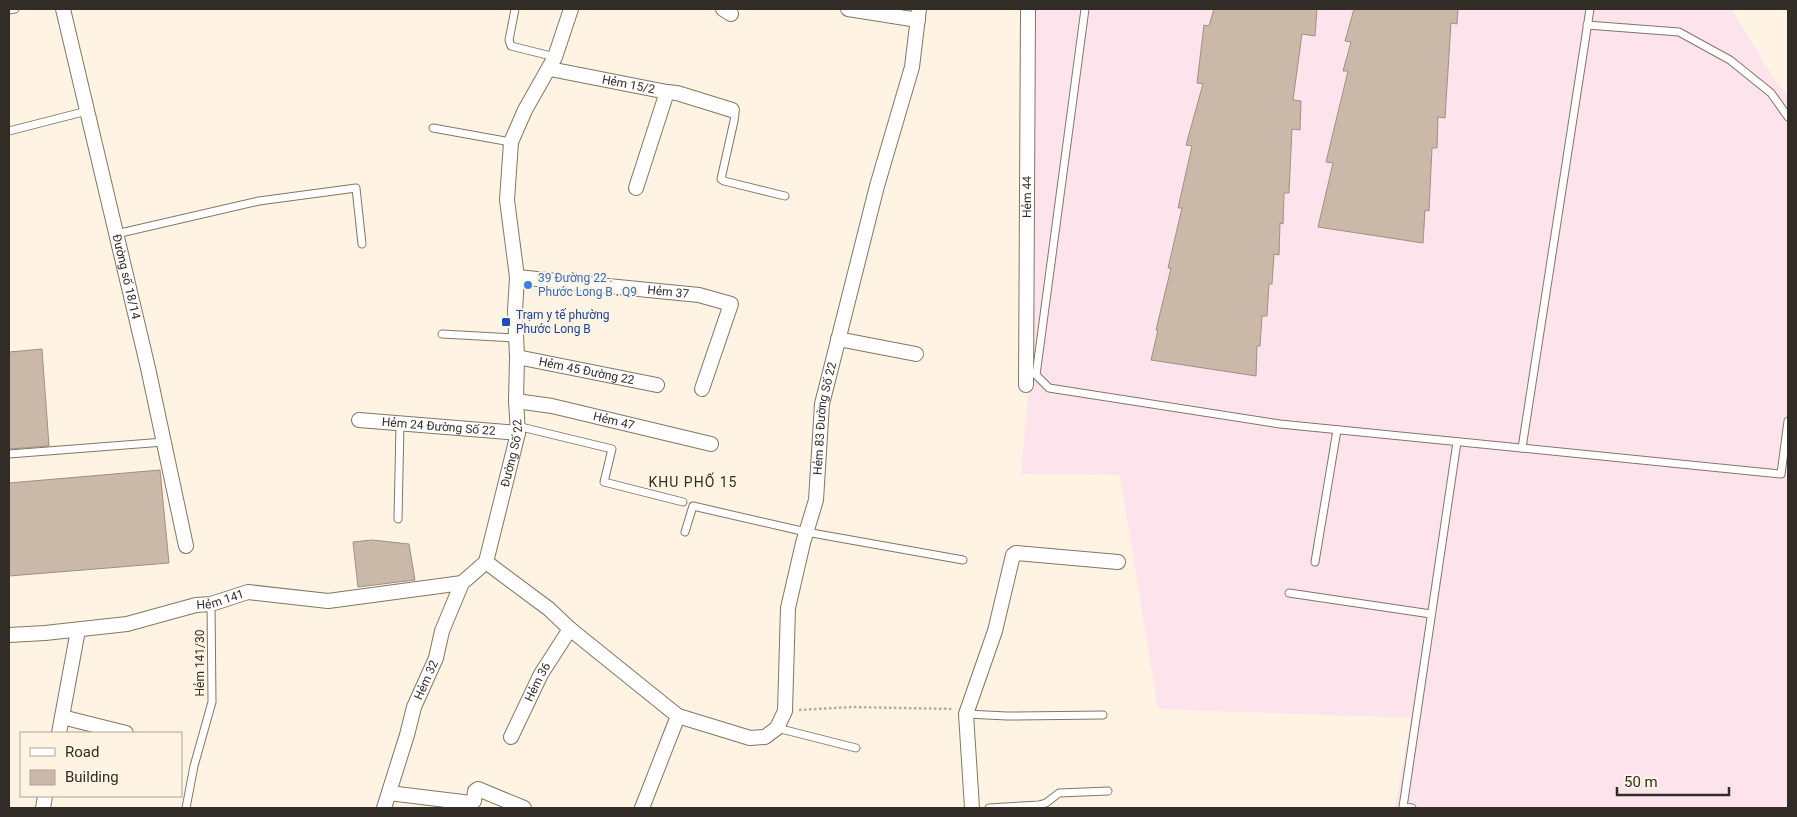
<svg xmlns="http://www.w3.org/2000/svg" width="1797" height="817" font-family="Roboto,sans-serif">
<rect width="100%" height="100%" fill="#fff4e4"/>
<!-- industrial -->
<polygon fill="#fde4ec" points="1031,9 1731,9 1776,81 1788,96 1788,808 1395,808 1411,718 1158,709 1120,475 1021,474 1029,386"/>
<!-- building -->
<g fill="#cab8a9" stroke="#a19082">
<polygon points="1214,9 1317,9 1315,36 1302,34 1293,100 1301,101 1300,130 1292,129 1289,193 1284,193 1283,224 1280,223 1279,255 1274,254 1272,284 1269,284 1267,316 1262,316 1260,346 1257,346 1256,376 1151,360 1158,330 1156,330 1171,268 1168,268 1182,208 1178,208 1192,146 1186,145 1203,84 1197,83 1204,25 1209,26"/>
<polygon points="1354,9 1458,9 1457,24 1451,23 1445,118 1438,117 1437,148 1432,148 1429,211 1425,210 1423,243 1318,227 1333,163 1326,162 1348,71 1343,71 1351,42 1345,41"/>
<polygon points="42,349 49,446 9,449 9,352"/>
<polygon points="160,470 169,563 9,576 9,483"/>
<polygon points="372,540 409,544 415,580 358,587 353,542"/>
</g>
<g fill="none" stroke-linecap="round" stroke-linejoin="round">
<!-- service casing -->
<g stroke="#827665" stroke-width="9">
<g id="service">
<polyline points="515,9 509,40 511,46 555,57"/>
<polyline points="1085,9 1036,375 1049,388 1280,424 1781,474 1788,421"/>
<polyline points="9,10 15,9"/>
<polyline points="1587,25 1679,32 1730,60 1771,93 1788,117"/>
<polyline points="732,110 735,114 734,121 721,179 724,181 785,196"/>
<polyline points="433,128 511,142"/>
<polyline points="9,131 87,111"/>
<polyline points="116,234 259,201 356,188 362,244"/>
<polyline points="442,334 516,338"/>
<polyline points="517,426 612,449 604,482 683,502"/>
<polyline points="1522,448 1590,9"/>
<polyline points="9,454 164,442"/>
<polyline points="398,519 400,424"/>
<polyline points="685,532 693,506 806,532 963,560"/>
<polyline points="1315,562 1337,430"/>
<polyline points="1289,593 1431,614"/>
<polyline points="966,714 1007,716 1103,715"/>
<polyline points="777,728 856,748"/>
<polyline points="186,808 194,766 212,702 211,604"/>
<polyline points="989,808 1039,805 1046,803 1059,793 1108,791"/>
<polyline points="1412,808 1403,807 1457,442"/>
</g>
</g>
<!-- minor casing -->
<g stroke="#827665" stroke-width="16">
<g id="minor">
<path id="s1" d="M63 9 148 368 186 546"/>
<polyline points="723,9 731,14"/>
<polyline points="848,9 918,20"/>
<path id="s2" d="M550 69 667 92 636 188"/>
<polyline points="667,92 677,93 732,110"/>
<path id="s3" d="M517 277 699 295 731 304 702 389"/>
<polyline points="838,339 916,354"/>
<path id="s4" d="M517 357 657 385"/>
<path id="s5" d="M1026 385 1028 9"/>
<path id="s6" d="M516 401 552 406 711 444"/>
<path id="s7" d="M359 420 518 433"/>
<path id="s8" d="M486 562 518 433 516 401 517 357 515 311 517 277 507 200 511 142 525 110 555 57 571 9"/>
<polyline points="486,562 549,609 570,629 678,716 642,808"/>
<path id="s9" d="M9 635 45 633 127 624 196 605 211 604 248 592 328 601 462 583"/>
<path id="s10" d="M678 716 750 738 765 737 777 728 785 711 788 608 803 543 816 500 822 404 877 186 912 67 919 9"/>
<polyline points="62,717 126,733"/>
<polyline points="59,733 78,630"/>
<path id="s11" d="M511 737 541 674 570 629"/>
<polyline points="389,793 471,803 474,801 475,791 478,789 524,808"/>
<polyline points="43,808 45,796"/>
<path id="s12" d="M384 808 407 735 414 707 436 658 442 631 462 583 486 562"/>
<polyline points="972,808 966,714 995,631 1013,555 1016,553 1118,562"/>
</g>
</g>
<!-- path -->
<polyline stroke="#b5ac9f" stroke-width="2.5" stroke-dasharray="2.5 2.5" stroke-linecap="butt" points="799,710 852,707 953,709"/>
<!-- service -->
<use href="#service" stroke="#fff" stroke-width="7"/>
<!-- minor -->
<use href="#minor" stroke="#fff" stroke-width="14"/>
</g>
<!-- markers -->
<circle fill="#3f7fe0" stroke="#fff4e4" stroke-width="2" cx="528" cy="285" r="5"/>
<rect fill="#1a4fb4" stroke="#fff4e4" stroke-width="2" x="501" y="317" width="10" height="10" rx="2.5"/>
<g text-anchor="middle" dominant-baseline="central" stroke-width="4" stroke-linejoin="round" paint-order="stroke">
<!-- street labels -->
<g font-size="12" fill="#312c25" stroke="#fff4e4">
<text stroke="none"><textPath href="#s2" startOffset="80">Hẻm 15/2</textPath></text>
<text stroke="none"><textPath href="#s5" startOffset="188">Hẻm 44</textPath></text>
<text stroke="none"><textPath href="#s1" startOffset="275">Đường số 18/14</textPath></text>
<text stroke="none"><textPath href="#s3" startOffset="152">Hẻm 37</textPath></text>
<text stroke="none"><textPath href="#s4" startOffset="71">Hẻm 45 Đường 22</textPath></text>
<text stroke="none"><textPath href="#s10" startOffset="421">Hẻm 83 Đường Số 22</textPath></text>
<text stroke="none"><textPath href="#s6" startOffset="100">Hẻm 47</textPath></text>
<text stroke="none"><textPath href="#s7" startOffset="80">Hẻm 24 Đường Số 22</textPath></text>
<text stroke="none"><textPath href="#s8" startOffset="112">Đường Số 22</textPath></text>
<text stroke="none"><textPath href="#s9" startOffset="215">Hẻm 141</textPath></text>
<text transform="translate(200 663) rotate(-90)">Hẻm 141/30</text>
<text stroke="none"><textPath href="#s12" startOffset="135">Hẻm 32</textPath></text>
<text stroke="none"><textPath href="#s11" startOffset="61">Hẻm 36</textPath></text>
</g>
<!-- shop labels -->
<g font-size="12" fill="#366cbe" stroke="#fff4e4" text-anchor="start">
<text x="538" y="278">39 Đường 22 .<tspan x="538" dy="14">Phước Long B . Q9</tspan></text>
</g>
<!-- transit labels -->
<g font-size="12" fill="#164399" stroke="#fff4e4" text-anchor="start">
<text x="516" y="315">Trạm y tế phường<tspan x="516" dy="14">Phước Long B</tspan></text>
</g>
<!-- neighbourhood labels -->
<g font-size="14" letter-spacing="1" fill="#312c25" stroke="#fff4e4">
<text x="693" y="482">KHU PHỐ 15</text>
</g>
</g>
<!-- border -->
<rect width="1797" height="817" fill="none" stroke="#312c25" stroke-width="20"/>
<!-- legend -->
<rect x="20" y="732" width="162" height="65" fill="#fff4e4" stroke="#ada498"/>
<rect x="30" y="748" width="25" height="8" fill="#ffffff" stroke="#ada498"/>
<text x="65" y="757" font-size="15" fill="#312c25">Road</text>
<rect x="30" y="770" width="25" height="15" fill="#cab8a9" stroke="#ada498"/>
<text x="65" y="782" font-size="15" fill="#312c25">Building</text>
<!-- scale -->
<path d="M1617 787v8h112v-8" fill="none" stroke="#312c25" stroke-width="2.5"/>
<text x="1624" y="787" font-size="15" fill="#312c25" stroke="#fff4e4" stroke-width="4" paint-order="stroke">50 m</text>
</svg>
